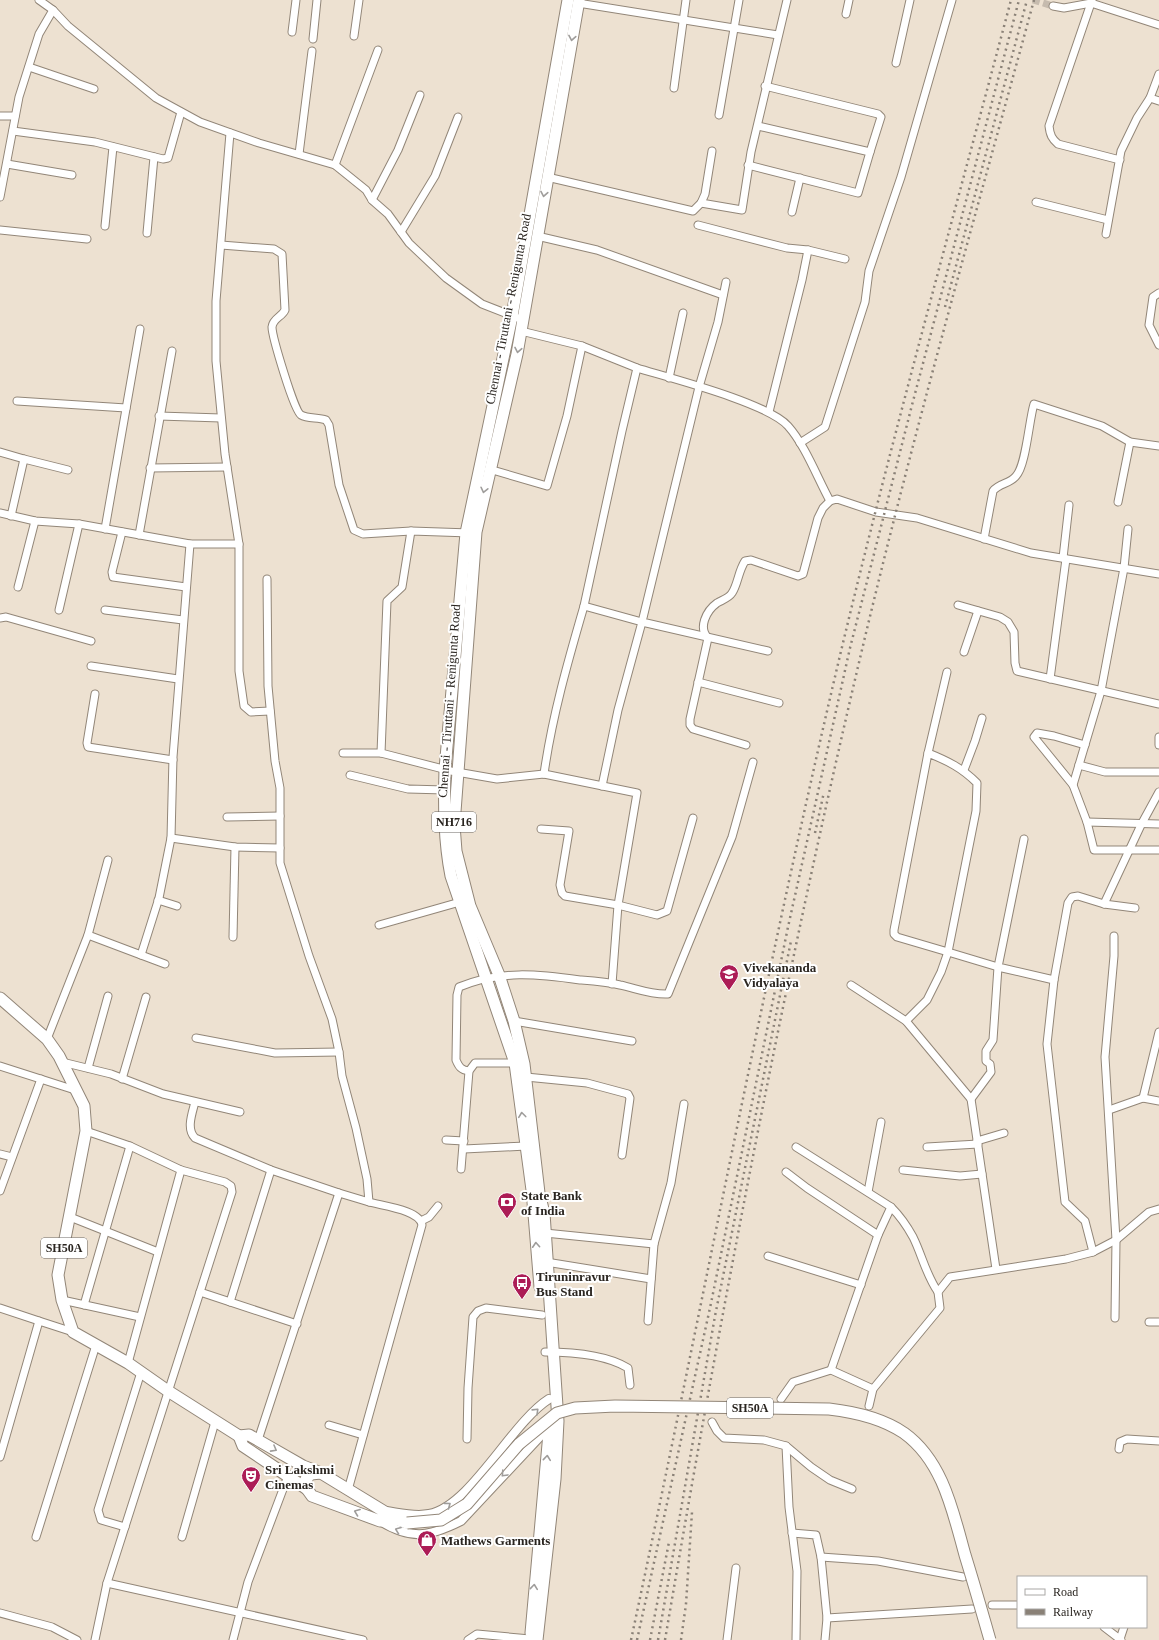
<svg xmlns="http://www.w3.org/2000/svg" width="1159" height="1640" font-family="Georgia,serif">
<rect width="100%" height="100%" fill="#ede1d1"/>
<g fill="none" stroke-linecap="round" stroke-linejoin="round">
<!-- minor-tunnel -->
<polyline stroke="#c6bbae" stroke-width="7" stroke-dasharray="7 3.5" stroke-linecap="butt" points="1033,0 1053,6"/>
<!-- minor casing -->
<g stroke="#928678" stroke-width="9">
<g id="minor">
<polyline points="39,0 53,10 68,26 156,98 200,122 259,143 335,165 366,190 372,200 388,214 409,243 446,278 482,304 523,320"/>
<path d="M1092 0 1049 126C1050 135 1052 139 1058 144L1120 160"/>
<polyline points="578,3 778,35"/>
<polyline points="1053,6 1064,8 1091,3 1159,25"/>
<polyline points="846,14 849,0"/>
<polyline points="292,32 296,0"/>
<polyline points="354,36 359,0"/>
<polyline points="313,39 317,0"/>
<polyline points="896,63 910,0"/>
<polyline points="29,67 94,89"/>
<polyline points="1159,74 1150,98 1159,101"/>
<polyline points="765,86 878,114 881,117 870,152"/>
<polyline points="674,88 686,0"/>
<polyline points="719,115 739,0"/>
<polyline points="0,116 15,116"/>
<polyline points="13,131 95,142 163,159 168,158 181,112"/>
<polyline points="230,133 216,301 216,361 225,454 239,544 239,671 244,706 251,712 270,711"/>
<polyline points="299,154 312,51"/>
<polyline points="7,164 72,175"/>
<polyline points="335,165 378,50"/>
<polyline points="748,165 858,193 870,152 758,126"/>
<polyline points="547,177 693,211 701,203 705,194 712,151"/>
<polyline points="0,197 19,97 39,34 53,10"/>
<polyline points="372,200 398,150 420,95"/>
<polyline points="1036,202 1108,220"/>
<polyline points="701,203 742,210 751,152 787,0"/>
<polyline points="792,212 800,178"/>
<polyline points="698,225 787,248 808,250 845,259"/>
<polyline points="105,226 113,147"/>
<polyline points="0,230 87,239"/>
<polyline points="401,232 435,176 458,117"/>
<polyline points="147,233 154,157"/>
<polyline points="1106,234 1121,151 1137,118 1150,98"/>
<polyline points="537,236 597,250 723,295"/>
<path d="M221 245 274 249 282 254 285 310C282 317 273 318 272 327 272 336 294 411 301 415 308 419 318 417 326 420L329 425 339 485 354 530 363 534 411 531"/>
<polyline points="726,282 718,322 699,387 642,622 768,651"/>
<polyline points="1159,293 1153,297 1149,325 1159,345"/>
<polyline points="521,331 582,346 637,368 622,431 584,606"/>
<path d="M637 368C670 378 768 403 788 426 805 445 817 477 830 501"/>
<polyline points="669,378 683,313"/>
<polyline points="17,401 126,408"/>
<polyline points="769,412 802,280 808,250"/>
<polyline points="159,416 221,418"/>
<polyline points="800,443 825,427 865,302 869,271 901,177 952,0"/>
<polyline points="0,452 24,459"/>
<polyline points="150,468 227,467"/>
<polyline points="489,469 547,486 567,416 582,346"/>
<polyline points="1118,502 1130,442"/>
<polyline points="0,513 35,521 79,524 190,544 239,544"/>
<polyline points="11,516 24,459 68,470"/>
<polyline points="105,529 140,329"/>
<polyline points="122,532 112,572 113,577 186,587"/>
<polyline points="470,533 411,531 402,587 387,601 381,753 451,771 497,779 544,774 637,793 618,905 612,984"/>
<polyline points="139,535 172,351"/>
<path d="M984 539 993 491C999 483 1010 484 1016 476 1026 466 1029 420 1034 404L1102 426 1130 442 1159 446"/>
<polyline points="1063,558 1069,505"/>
<polyline points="18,587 35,521"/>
<polyline points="958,605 1000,617 1008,622 1014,632 1015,663 1017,671 1159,704"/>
<polyline points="59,610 79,524"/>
<polyline points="105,610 183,620"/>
<polyline points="0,618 6,617 91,641"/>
<polyline points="964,652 978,611"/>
<polyline points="91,666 178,679"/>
<polyline points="1050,679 1066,559"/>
<polyline points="698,682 779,703"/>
<polyline points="95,694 87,743 88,747 173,760"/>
<path d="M746 745 693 729 690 725V719L708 638C698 628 706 611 717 603 722 600 729 598 732 593 738 584 738 572 745 561L751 560 798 576 803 574 818 518 823 508 830 501 837 499 876 512 917 518 1031 553 1159 574"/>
<polyline points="1085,745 1054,736 1037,733 1034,737 1073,785 1087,822 1094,850 1159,850"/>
<polyline points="1159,745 1159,737"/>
<polyline points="343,753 381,753"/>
<path d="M928 753C948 761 962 768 977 783L976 811 948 952 897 937 894 934V930Z"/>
<polyline points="928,753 947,672"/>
<polyline points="1079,765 1105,772 1159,772"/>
<polyline points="964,770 975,741 982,718"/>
<path d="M544 774C552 717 568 661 584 606L642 622 618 710 602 786"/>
<polyline points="350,775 408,789 445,790"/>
<polyline points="1073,785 1101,691 1124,568 1128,529"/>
<polyline points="227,817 280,816"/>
<polyline points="1087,822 1159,824"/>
<polyline points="541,829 569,831 560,885 562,893 565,896 618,905 657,915 667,911 693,818"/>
<polyline points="171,838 235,847 280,848"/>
<polyline points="1024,839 998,967 1054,980"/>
<polyline points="158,900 177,906"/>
<polyline points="1104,904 1141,825 1159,792"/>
<polyline points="379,925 460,902"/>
<polyline points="88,935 141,955 159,898 171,838 173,757 190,544"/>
<polyline points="1114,936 1114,956 1105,1057 1116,1240 1115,1318"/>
<polyline points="233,937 235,847"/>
<polyline points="141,955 165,964"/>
<polyline points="851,985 906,1021 971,1099 996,1269"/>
<polyline points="514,1021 632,1041"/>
<polyline points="906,1021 927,1000 941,972 948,952 998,967 993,1040 986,1051 986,1061 990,1064 991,1072 971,1099"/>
<polyline points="196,1038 275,1053 339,1052"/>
<polyline points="47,1039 88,935 108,860"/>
<polyline points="62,1062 111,1074 163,1094 240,1112"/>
<polyline points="0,1066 75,1090"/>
<polyline points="88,1068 108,996"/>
<path d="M469 1071C461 1070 459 1067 456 1060L457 995 459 987C501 970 537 974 580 980 593 981 607 982 620 985 635 988 651 995 668 994L732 837 753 762"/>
<polyline points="526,1077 587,1083 628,1094 630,1098 622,1155"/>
<polyline points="122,1079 146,997"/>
<polyline points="1143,1098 1159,1032"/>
<path d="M195 1102C192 1114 186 1129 195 1138L271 1170 339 1193"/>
<polyline points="1109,1110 1143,1098 1159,1101"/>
<polyline points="86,1131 130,1146 181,1170 128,1363"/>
<polyline points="446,1140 464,1141"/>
<polyline points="977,1141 1004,1133"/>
<path d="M796 1147 891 1207C900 1216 907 1226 913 1237 922 1255 926 1275 938 1292"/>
<polyline points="927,1147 978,1144"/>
<polyline points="464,1149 526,1146"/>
<polyline points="0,1154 12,1157"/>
<polyline points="461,1169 469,1071 475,1063 517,1063"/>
<polyline points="903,1170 960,1176 982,1174"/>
<polyline points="786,1172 807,1188 878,1235"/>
<polyline points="0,1191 41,1079"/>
<polyline points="868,1192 881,1122"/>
<polyline points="70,1217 158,1252"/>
<polyline points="421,1221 429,1217 438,1206"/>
<polyline points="545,1233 654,1244 671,1183 684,1104"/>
<polyline points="1093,1252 1085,1221 1065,1202 1047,1044 1054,980 1068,903 1072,897 1078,896 1104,904 1135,908"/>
<polyline points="768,1256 861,1285"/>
<polyline points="546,1262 651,1279"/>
<polyline points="200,1292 297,1324"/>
<polyline points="62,1300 140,1317"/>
<polyline points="230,1302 271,1170"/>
<polyline points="84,1305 130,1146"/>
<polyline points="0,1308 39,1321"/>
<polyline points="648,1321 654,1244"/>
<polyline points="1149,1322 1159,1322"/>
<path d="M545 1352C572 1352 605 1354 628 1368L630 1385"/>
<polyline points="831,1370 878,1235 891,1207"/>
<polyline points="781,1399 793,1382 831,1370 873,1389"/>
<polyline points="869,1406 873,1389 940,1308 938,1292 950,1277 1066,1259 1093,1252 1116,1240 1149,1212 1159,1209"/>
<polyline points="712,1422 717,1431 724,1438 764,1440 786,1446 811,1467 830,1480 852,1489"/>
<polyline points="329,1425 363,1435"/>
<polyline points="467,1439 468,1388 473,1317 478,1311 486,1308 542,1315"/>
<polyline points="258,1440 339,1193 369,1202 367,1179 356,1128 342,1076 339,1052 332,1019 309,956 280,863 280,788 275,761 268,686 267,579"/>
<polyline points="786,1446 789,1507 797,1571 796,1640"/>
<polyline points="1119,1449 1120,1442 1127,1439 1159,1441"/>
<polyline points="0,1457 39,1321 73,1332"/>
<path d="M348 1490 422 1225C420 1210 383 1206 369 1202"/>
<polyline points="125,1527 101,1520 98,1510 141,1372"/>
<polyline points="792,1533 816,1535 821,1557 827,1618 825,1640"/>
<polyline points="36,1537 96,1345"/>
<polyline points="182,1537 215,1422"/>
<polyline points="821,1557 878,1561 963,1577"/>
<polyline points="107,1583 363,1640"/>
<polyline points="992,1605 1018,1605"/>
<polyline points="0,1613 52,1627 77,1640"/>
<polyline points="827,1618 972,1609"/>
<polyline points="1104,1627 1121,1640"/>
<polyline points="1120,1639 1124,1627"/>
<polyline points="95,1640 107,1583 232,1192 231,1186 225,1182 181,1170"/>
<polyline points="233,1640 248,1582 288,1476"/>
<polyline points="468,1640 477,1634 530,1639"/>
<polyline points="727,1640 736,1568"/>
</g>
</g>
<!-- tertiary casing -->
<g stroke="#928678" stroke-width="10">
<g id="tertiary">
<path d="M386 1511C400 1513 415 1517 429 1514 471 1506 511 1423 549 1399"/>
<path d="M380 1521C411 1540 429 1537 461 1521L550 1426"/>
</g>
</g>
<!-- primary casing -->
<g stroke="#928678" stroke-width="13">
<g id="primary">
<polyline points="0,998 47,1039 59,1056 84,1106 86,1131 58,1275 62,1300 73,1332 128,1363 168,1391 239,1436 249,1435 303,1466 321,1473"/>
<polyline points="239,1436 243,1446 307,1489"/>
<polyline points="398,1520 321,1473 311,1474 306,1479 307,1489 312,1496 380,1521 398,1520 407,1523"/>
</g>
</g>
<!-- trunk casing -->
<g stroke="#928678" stroke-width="13">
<g id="trunk">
<path d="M540 1287 532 1190 515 1063 451 876C444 841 444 805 445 769L466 533 512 316 568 0"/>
<polyline points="531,1633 550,1422"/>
<polyline points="537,1640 555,1479 558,1421 544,1213 539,1193 524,1064 514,1021 499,975 470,906 456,851 454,825 476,532 517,354 579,0"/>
</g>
</g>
<!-- minor -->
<use href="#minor" stroke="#fff" stroke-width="7"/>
<!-- tertiary -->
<use href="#tertiary" stroke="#fff" stroke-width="8"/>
<!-- primary -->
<use href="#primary" stroke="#fff" stroke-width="11"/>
<!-- trunk -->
<use href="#trunk" stroke="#fff" stroke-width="11"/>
<!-- rail -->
<g stroke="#8a8177" stroke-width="2.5" stroke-dasharray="2 4" stroke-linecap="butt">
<polyline points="945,307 1027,0"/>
<polyline points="815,833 824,792"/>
<path d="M631 1640C702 1309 764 976 842 647 894 430 954 215 1011 0"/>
<polyline points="637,1640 710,1308 788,927 850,648 912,405 1019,0"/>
<polyline points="650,1640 669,1542"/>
<polyline points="658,1640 715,1316 791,941"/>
<path d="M665 1640C721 1310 784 980 861 654 913 434 975 217 1034 0"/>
<polyline points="681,1640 686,1604 692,1512"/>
</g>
<!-- primary-bridge casing -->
<g stroke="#928678" stroke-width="13" stroke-linecap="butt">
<path id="primary-bridge" d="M407 1523 441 1520 467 1504 519 1444 557 1413 575 1408 615 1406 829 1409C855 1412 882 1418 904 1433 943 1461 953 1512 965 1555 974 1584 982 1612 990 1640"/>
</g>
<!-- primary-bridge -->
<use href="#primary-bridge" stroke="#fff" stroke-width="11"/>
</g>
<!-- one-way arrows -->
<defs><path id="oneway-chevron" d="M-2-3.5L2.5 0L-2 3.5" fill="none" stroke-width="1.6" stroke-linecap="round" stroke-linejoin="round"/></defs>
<g stroke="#9f9d9b">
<use href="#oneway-chevron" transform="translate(572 38) rotate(100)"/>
<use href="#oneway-chevron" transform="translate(544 194) rotate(100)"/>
<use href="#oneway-chevron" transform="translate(518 350) rotate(101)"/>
<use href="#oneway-chevron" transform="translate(484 490) rotate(103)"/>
<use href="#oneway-chevron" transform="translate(522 1115) rotate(-97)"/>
<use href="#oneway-chevron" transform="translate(536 1245) rotate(-94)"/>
<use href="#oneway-chevron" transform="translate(536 1411) rotate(-44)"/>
<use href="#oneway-chevron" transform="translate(274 1449) rotate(29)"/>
<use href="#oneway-chevron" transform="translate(547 1458) rotate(-84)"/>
<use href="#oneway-chevron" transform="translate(504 1474) rotate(133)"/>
<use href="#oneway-chevron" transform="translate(448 1505) rotate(-36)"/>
<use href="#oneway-chevron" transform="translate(357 1512) rotate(-159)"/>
<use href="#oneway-chevron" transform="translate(398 1530) rotate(-159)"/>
<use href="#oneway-chevron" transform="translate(534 1587) rotate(-84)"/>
</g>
<!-- icons -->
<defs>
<g id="school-pin" transform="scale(1)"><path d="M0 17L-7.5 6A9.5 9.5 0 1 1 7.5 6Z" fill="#ac1c56" stroke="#fff"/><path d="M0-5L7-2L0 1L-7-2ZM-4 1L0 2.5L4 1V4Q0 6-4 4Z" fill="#fff"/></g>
<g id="bank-pin" transform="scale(1)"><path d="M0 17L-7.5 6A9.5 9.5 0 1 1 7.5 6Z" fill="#ac1c56" stroke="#fff"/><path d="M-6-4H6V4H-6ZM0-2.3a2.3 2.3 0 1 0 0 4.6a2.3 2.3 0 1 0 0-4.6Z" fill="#fff"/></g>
<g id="bus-pin" transform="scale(1)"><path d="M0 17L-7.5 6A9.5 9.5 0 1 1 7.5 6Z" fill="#ac1c56" stroke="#fff"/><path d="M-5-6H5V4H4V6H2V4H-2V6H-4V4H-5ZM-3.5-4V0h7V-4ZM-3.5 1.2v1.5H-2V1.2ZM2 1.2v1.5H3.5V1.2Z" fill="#fff"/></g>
<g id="theatre-pin" transform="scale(1)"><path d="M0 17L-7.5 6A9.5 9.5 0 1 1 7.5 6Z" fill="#ac1c56" stroke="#fff"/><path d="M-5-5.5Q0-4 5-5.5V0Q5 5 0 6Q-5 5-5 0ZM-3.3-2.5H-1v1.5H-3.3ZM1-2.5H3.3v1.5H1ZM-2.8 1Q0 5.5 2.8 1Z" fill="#fff"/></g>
<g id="shop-pin" transform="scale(1)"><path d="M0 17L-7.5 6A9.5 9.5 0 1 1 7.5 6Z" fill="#ac1c56" stroke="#fff"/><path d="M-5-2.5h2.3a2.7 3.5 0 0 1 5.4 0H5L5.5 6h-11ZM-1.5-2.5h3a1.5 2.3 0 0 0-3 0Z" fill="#fff"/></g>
</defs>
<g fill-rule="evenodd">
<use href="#school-pin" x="729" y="974"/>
<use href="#bank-pin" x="507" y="1202"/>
<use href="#bus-pin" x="522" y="1283"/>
<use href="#theatre-pin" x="251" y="1476"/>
<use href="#shop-pin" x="427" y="1540"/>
</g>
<g text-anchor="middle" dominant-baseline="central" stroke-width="4" stroke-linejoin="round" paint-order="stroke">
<!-- shield labels -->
<g fill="#fff" stroke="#6a6663" stroke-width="1">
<rect x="432" y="812" width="44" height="20" rx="3"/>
<rect x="41" y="1238" width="46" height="20" rx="3"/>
<rect x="727" y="1398" width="46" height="20" rx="3"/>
</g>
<g font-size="12" font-weight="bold" fill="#2a2520">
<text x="454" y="822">NH716</text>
<text x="64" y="1248">SH50A</text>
<text x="750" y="1408">SH50A</text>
</g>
<!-- street labels -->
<g font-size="13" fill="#2a2520" stroke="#fff">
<text transform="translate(508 309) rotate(-79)">Chennai - Tiruttani - Renigunta Road</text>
<text transform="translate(449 701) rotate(-86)">Chennai - Tiruttani - Renigunta Road</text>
</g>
<!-- poi labels -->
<g font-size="13" font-weight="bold" fill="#2a2520" stroke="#fff" text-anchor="start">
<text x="743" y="967">Vivekananda<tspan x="743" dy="15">Vidyalaya</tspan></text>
<text x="521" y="1195">State Bank<tspan x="521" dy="15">of India</tspan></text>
<text x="536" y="1276">Tiruninravur<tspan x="536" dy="15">Bus Stand</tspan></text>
<text x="265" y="1469">Sri Lakshmi<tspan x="265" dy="15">Cinemas</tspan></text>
<text x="441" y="1540">Mathews Garments</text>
</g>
</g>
<!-- legend -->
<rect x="1017" y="1576" width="130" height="52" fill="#ffffff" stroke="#aaa8a6"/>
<rect x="1025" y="1589" width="20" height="6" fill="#ffffff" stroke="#aaa8a6"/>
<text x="1053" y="1596" font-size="12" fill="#2a2520">Road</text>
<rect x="1025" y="1609" width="20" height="6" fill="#8a8177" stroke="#aaa8a6"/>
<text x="1053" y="1616" font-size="12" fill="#2a2520">Railway</text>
</svg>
